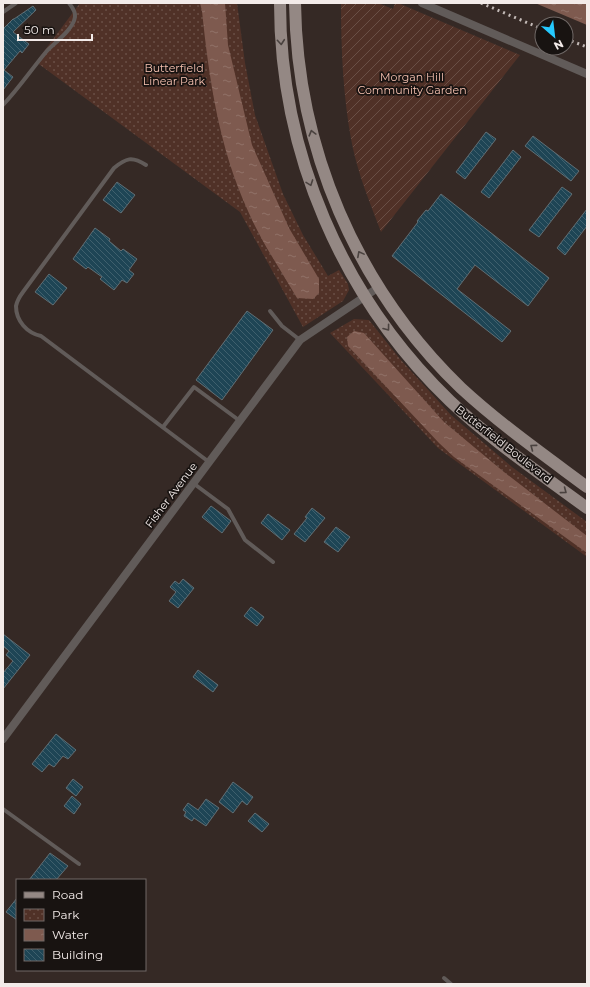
<svg xmlns="http://www.w3.org/2000/svg" width="590" height="987" font-family="Montserrat,sans-serif">
<defs>
<pattern id="park-dots" width="8" height="8" patternUnits="userSpaceOnUse"><rect width="8" height="8" fill="#503127"/><path d="M2 2h.1M6 6h.1" fill="none" stroke="#6a4f46" stroke-width="1.8" stroke-linecap="round"/></pattern>
<pattern id="garden-furrows" width="10" height="10" patternUnits="userSpaceOnUse"><rect width="10" height="10" fill="#503127"/><path d="M-1 1l2-2M0 10L10 0M9 11l2-2" fill="none" stroke="#6a4f46"/></pattern>
<pattern id="water-ripples" width="26" height="14" patternUnits="userSpaceOnUse"><rect width="26" height="14" fill="#7e5a4f"/><path d="M2 4q2-2 4 0t4 0M15 11q2-2 4 0t4 0" fill="none" stroke="#917268"/></pattern>
<pattern id="building-back-hatch" width="6" height="6" patternUnits="userSpaceOnUse"><rect width="6" height="6" fill="#1e4555"/><path d="M-1 5l2 2M0 0l6 6M5-1l2 2" fill="none" stroke="#3f606d"/></pattern>
</defs>
<rect width="100%" height="100%" fill="#352925"/>
<!-- park -->
<g fill="url(#park-dots)">
<polygon points="80,3 237,3 245,63 255,115 283,194 303,235 328,276 339,270 348,284 349,290 343,301 303,327 240,212 36,62"/>
<polygon points="354,319 369,320 400,359 451,415 512,467 587,522 587,557 438,448 330,333"/>
</g>
<!-- garden -->
<path fill="url(#garden-furrows)" d="M341 3H378L393 9 395 3H398L520 55 381 232C370 203 358 174 352 144 343 97 341 50 341 3Z"/>
<!-- water -->
<g fill="url(#water-ripples)">
<path d="M200 3H225L228 45 252 145 289 228 319 279V293L313 299 297 298C280 269 261 241 248 211 219 148 209 79 202 11Z"/>
<polygon points="535,3 587,3 587,25"/>
<polygon points="354,331 364,333 444,422 504,472 587,536 587,553 454,457 439,443 348,346 347,337"/>
</g>
<!-- building -->
<g fill="url(#building-back-hatch)" stroke="#616e74">
<polygon points="33,6 36,10 13,32 29,44 22,53 20,51 4,70 13,77 3,90 3,29 13,19 14,19"/>
<polygon points="486,132 496,139 465,179 456,172"/>
<polygon points="533,136 579,171 571,181 525,146"/>
<polygon points="513,150 521,157 489,198 481,192"/>
<polygon points="117,182 135,195 121,213 103,200"/>
<polygon points="562,187 572,194 539,237 529,230"/>
<polygon points="441,194 549,278 528,306 475,265 457,289 511,331 502,342 392,256 418,222 417,221 426,210 428,211"/>
<polygon points="587,209 587,226 565,255 557,248"/>
<polygon points="95,228 110,239 109,241 121,251 123,249 137,259 129,270 134,274 127,283 122,280 114,290 100,279 102,277 88,267 86,269 73,259"/>
<polygon points="49,274 67,288 53,305 35,292"/>
<polygon points="247,311 273,330 222,400 196,380"/>
<polygon points="211,506 231,521 222,533 202,517"/>
<polygon points="312,508 325,518 305,542 294,534 307,518 305,517"/>
<polygon points="268,514 290,530 282,540 261,523"/>
<polygon points="336,527 350,537 338,552 324,542"/>
<polygon points="183,579 194,588 178,608 169,601 176,592 170,587 175,581 179,584"/>
<polygon points="251,607 264,617 257,626 244,616"/>
<polygon points="3,634 30,655 3,689 3,673 13,661 6,655 9,651 3,646"/>
<polygon points="198,670 218,685 213,692 193,677"/>
<polygon points="56,734 76,750 68,759 63,756 54,767 49,764 42,772 32,764"/>
<polygon points="73,779 83,787 76,796 66,788"/>
<polygon points="233,782 253,797 247,805 242,801 233,813 219,802"/>
<polygon points="72,796 81,804 74,814 64,806"/>
<polygon points="206,799 219,808 206,826 194,818 192,821 184,816 186,812 183,810 188,803 198,810"/>
<polygon points="255,813 269,824 262,832 248,821"/>
<polygon points="50,853 68,866 56,880 29,880"/>
<polygon points="17,898 17,920 6,912"/>
</g>
<g fill="none" stroke-linecap="round" stroke-linejoin="round">
<!-- lane -->
<g stroke="#615b59" stroke-width="4">
<polyline points="3,12 16,3"/>
<path d="M3 105C19 88 31 70 46 52 54 43 73 30 75 17 76 12 72 7 69 3"/>
<path d="M146 165C132 156 126 158 114 168L23 292C20 296 17 301 16 306 16 321 27 333 41 336L209 462"/>
<polyline points="270,311 282,326 300,340"/>
<polyline points="163,427 194,387 240,421"/>
<polyline points="193,483 228,509 245,540 273,562"/>
<polyline points="3,809 79,864"/>
<polyline points="444,978 451,984"/>
</g>
<!-- street -->
<g stroke="#615b59" stroke-width="8">
<polyline points="422,3 587,74"/>
<polyline points="3,739 300,340 379,287"/>
</g>
<!-- primary -->
<g stroke="#948884" stroke-width="12">
<path d="M280 3C280 153 342 297 450 401 492 441 541 474 587 508"/>
<path d="M295 3C297 148 356 287 461 388 500 424 544 455 587 487"/>
</g>
<!-- rail -->
<g stroke="#c3bab7" stroke-width="3" stroke-dasharray="2 4" stroke-linecap="butt">
<polyline points="481,3 542,29"/>
<polyline points="566,39 587,47"/>
</g>
</g>
<!-- one-way arrows -->
<defs><path id="oneway-chevron" d="M-2-3.5L2.5 0L-2 3.5" fill="none" stroke-width="1.6" stroke-linecap="round" stroke-linejoin="round"/></defs>
<g stroke="#4a423f">
<use href="#oneway-chevron" transform="translate(281 42) rotate(85)"/>
<use href="#oneway-chevron" transform="translate(312 133) rotate(-105)"/>
<use href="#oneway-chevron" transform="translate(310 183) rotate(70)"/>
<use href="#oneway-chevron" transform="translate(360 254) rotate(-118)"/>
<use href="#oneway-chevron" transform="translate(387 328) rotate(53)"/>
<use href="#oneway-chevron" transform="translate(533 447) rotate(-143)"/>
<use href="#oneway-chevron" transform="translate(564 491) rotate(37)"/>
</g>
<g text-anchor="middle" dominant-baseline="central" stroke-width="3.5" stroke-linejoin="round" paint-order="stroke">
<!-- park labels -->
<g font-size="11" fill="#f8c3b2" stroke="#181311">
<text x="174" y="68">Butterfield<tspan x="174" dy="13">Linear Park</tspan></text>
<text x="412" y="77">Morgan Hill<tspan x="412" dy="13">Community Garden</tspan></text>
</g>
<!-- street labels -->
<g font-size="11" fill="#f3ebe9" stroke="#181311">
<text transform="translate(504 444) rotate(38)">Butterfield Boulevard</text>
<text transform="translate(171 495) rotate(-53)">Fisher Avenue</text>
</g>
</g>
<!-- border -->
<rect width="590" height="987" fill="none" stroke="#f3ebe9" stroke-width="8"/>
<!-- legend -->
<rect x="16" y="879" width="130" height="92" fill="#181311" stroke="#706967"/>
<rect x="24" y="892" width="20" height="6" fill="#948884" stroke="#706967"/>
<text x="52" y="899" font-size="12" fill="#f3ebe9">Road</text>
<rect x="24" y="909" width="20" height="12" fill="url(#park-dots)" stroke="#706967"/>
<text x="52" y="919" font-size="12" fill="#f3ebe9">Park</text>
<rect x="24" y="929" width="20" height="12" fill="url(#water-ripples)" stroke="#706967"/>
<text x="52" y="939" font-size="12" fill="#f3ebe9">Water</text>
<rect x="24" y="949" width="20" height="12" fill="url(#building-back-hatch)" stroke="#706967"/>
<text x="52" y="959" font-size="12" fill="#f3ebe9">Building</text>
<!-- north arrow -->
<g transform="translate(554 36) rotate(152)"><circle r="19" fill="#181311" stroke="#706967"/>
<path d="M0-3L7 15L0 10L-7 15Z" fill="#25c9fe"/>
<text y="-6" font-size="11" font-weight="bold" text-anchor="middle" fill="#f3ebe9">N</text>
</g>
<!-- scale -->
<path d="M18 34v6h74v-6" fill="none" stroke="#f3ebe9" stroke-width="2"/>
<text x="24" y="34" font-size="12" fill="#f3ebe9" stroke="#181311" stroke-width="3" paint-order="stroke">50 m</text>
</svg>
